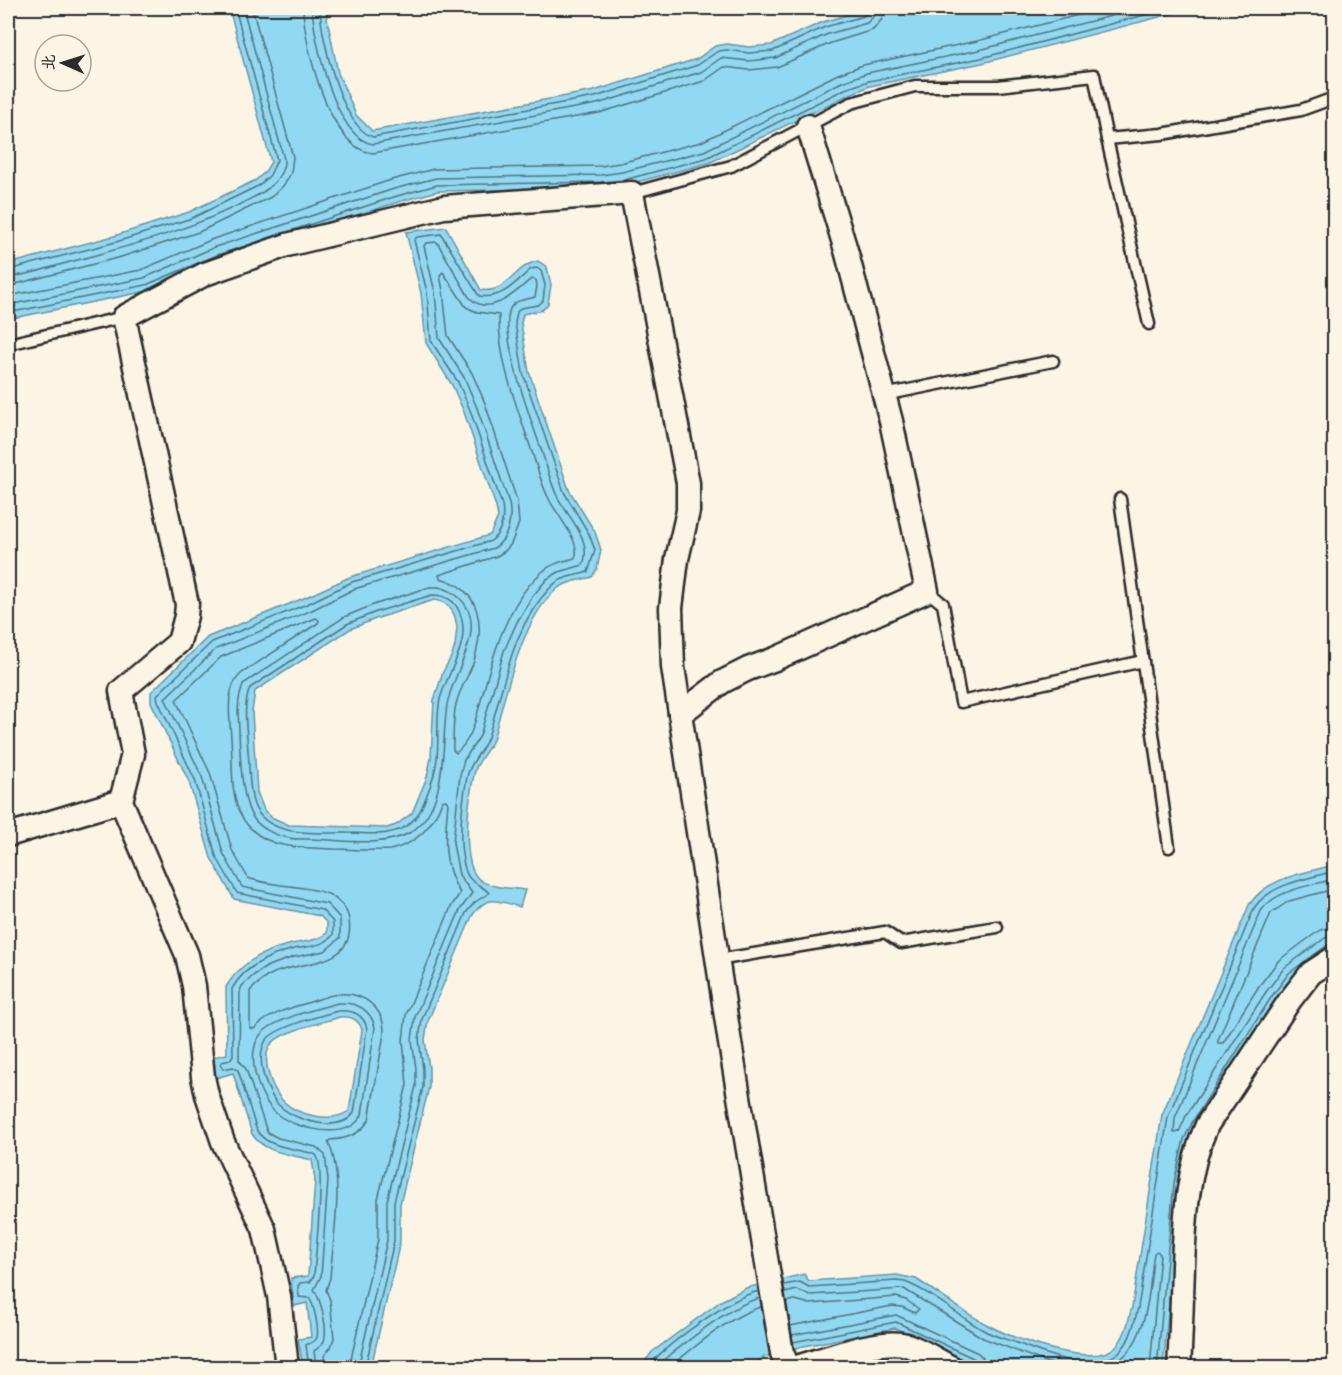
<svg xmlns="http://www.w3.org/2000/svg" width="1342" height="1375" font-family="Mynerve,'LXGW WenKai TC',sans-serif">
<rect width="100%" height="100%" fill="#fcf5e5"/>
<filter id="ink" filterUnits="userSpaceOnUse"><feTurbulence type="fractalNoise" baseFrequency=".0167" numOctaves="2"/><feDisplacementMap in="SourceGraphic" scale="12" xChannelSelector="R" yChannelSelector="G"/><feConvolveMatrix kernelMatrix="1 2 1 2 8 2 1 2 1" color-interpolation-filters="sRGB"/></filter>
<g filter="url(#ink)">
<!-- water -->
<g fill="#91d9f3" stroke="#6893a3" stroke-width="1.5" fill-rule="evenodd">
<polygon points="229,8 325,8 338,73 356,115 372,131 594,91 697,59 715,46 727,44 749,47 771,45 823,22 871,8 1194,8 982,63 870,86 848,95 709,163 625,185 602,188 438,191 398,202 220,260 148,291 8,319 8,264 114,236 189,212 256,180 265,172 271,162"/>
<path d="M446 227 481 290C508 294 514 266 538 261L547 267 551 285 548 304 542 310 523 314 521 323 529 372 569 490 595 532 601 550 597 569 592 577C581 580 567 581 557 589 522 617 505 697 493 740 488 750 480 758 476 768 469 789 459 865 480 880 491 888 511 888 525 890L520 907C498 901 487 893 472 916L428 1021 425 1040 429 1068V1087L400 1204V1242L371 1367H303L298 1339 311 1337 307 1303 294 1306 291 1278 308 1276 315 1180 312 1160C291 1154 265 1154 252 1134L233 1073 216 1078 213 1057 227 1054 226 987C240 963 265 950 292 944 305 941 317 941 327 933V923L320 916 234 899 211 858 189 782 151 702V692L208 637 304 598 350 577 490 535 498 517 496 507 464 412 452 385 426 343 421 293 406 232ZM434 600 443 602 451 608 455 617 457 627 455 646 452 655 443 672 434 700 431 758 427 777 412 813 396 825 387 828 289 825 271 817 264 810 257 792 252 712 255 691 350 629 378 618ZM340 1017C351 1016 359 1019 362 1030L349 1111C332 1123 299 1116 284 1102 272 1090 259 1058 272 1043 282 1031 324 1022 340 1017Z"/>
<path d="M1334 865V948L1180 1184 1163 1367H978L895 1328 804 1346 764 1357 749 1367 640 1368 652 1352 721 1301 746 1288 804 1274 809 1281 897 1275 916 1279C939 1294 962 1311 986 1324 1010 1338 1090 1368 1114 1348 1126 1338 1128 1321 1132 1307L1162 1115 1249 905C1267 877 1305 873 1334 865Z"/>
</g>
<g fill="none" stroke-linecap="round" stroke-linejoin="round">
<!-- shore -->
<g stroke="#54717b" stroke-width="1.5">
<path d="M303 8C304 44 329 150 373 153L599 113 704 81 724 67 749 70 777 67 831 43 873 30 882 19 885 8"/>
<path d="M312 8C314 39 335 139 373 144L597 104 701 72 721 58 749 61 775 58 828 34 867 23 873 17 876 8"/>
<path d="M320 8C321 37 341 127 373 137L595 97 698 65 718 51 727 50 749 53 773 51 825 27 864 16 867 12 868 8"/>
<polyline points="287,232 397,196 437,185 601,182 624,180 706,158 845,89 869,81 981,58 1171,8"/>
<polyline points="8,270 116,242 192,218 260,185 270,175 277,160 235,8"/>
<path d="M443 272 466 307 477 312 499 315C498 361 517 406 531 449 537 466 541 485 550 501 557 515 582 543 575 558 563 561 551 564 542 572 505 604 492 660 480 704 475 722 471 741 456 753L453 750C453 735 453 718 456 704 460 688 469 675 474 661 485 625 481 589 440 578L439 575 497 556 505 551 511 544 519 523 517 501 485 403 472 373 448 336 443 291 440 275Z"/>
<path d="M8 277C28 276 50 267 70 262 134 245 205 226 263 192 274 185 285 172 284 159L243 8"/>
<polyline points="8,286 121,257 199,232 271,197 283,186 291,173 293,157 252,8"/>
<polyline points="8,296 141,270 213,239 391,180 434,169 600,166 620,163 701,142 838,74 863,65 977,41 1106,8"/>
<polyline points="8,305 144,278 215,247 394,189 436,178 601,175 622,172 704,151 842,82 867,73 979,50 1142,8"/>
<polyline points="8,313 146,285 217,255 270,238"/>
<path d="M430 587C439 586 448 589 456 595 493 624 452 671 447 705 441 743 449 807 411 832 385 848 342 840 312 839 304 839 293 840 285 837 274 835 261 828 254 819 239 801 240 737 238 712L239 699 243 684 344 617 373 605Z"/>
<path d="M432 595C443 595 453 599 458 609 474 640 448 670 440 699 436 718 439 739 437 758 436 772 431 785 426 797 422 808 418 817 409 824 391 838 369 833 348 833 318 832 268 839 254 805 248 788 250 768 248 751 247 730 242 707 250 688L347 624 376 612Z"/>
<path d="M1334 879C1311 886 1276 889 1261 911L1175 1118 1174 1133 1179 1132 1186 1116 1266 992 1284 968 1325 938 1334 936"/>
<polyline points="1334,889 1289,901 1271,913 1218,1040 1218,1043 1223,1043 1259,986 1279,960 1320,930 1334,927"/>
<path d="M338 1003C356 1002 370 1008 375 1027L362 1115C348 1142 297 1129 278 1115 258 1099 242 1050 264 1031 281 1017 316 1009 338 1003Z"/>
<path d="M338 1011C353 1010 364 1014 367 1029L354 1113C340 1133 299 1122 282 1108 266 1096 252 1053 269 1037 283 1025 320 1016 338 1011Z"/>
<path d="M784 1285 800 1282 809 1287 896 1281 905 1282C933 1293 957 1315 983 1330 993 1336 1006 1339 1017 1343 1044 1354 1092 1374 1118 1353 1131 1342 1134 1323 1138 1308L1168 1117 1254 908C1271 883 1308 879 1334 871"/>
<polyline points="785,1293 797,1290 810,1295 904,1289 983,1338 1045,1362 1067,1368"/>
<polyline points="786,1302 795,1300 810,1304 896,1297 906,1300 919,1309 915,1313 902,1307 892,1306 790,1326"/>
<polyline points="792,1335 896,1315 978,1353 984,1359 986,1368"/>
<polyline points="793,1342 896,1322 975,1359 978,1368"/>
<path d="M309 1368 306 1345C309 1343 316 1343 317 1337 319 1330 314 1303 309 1298L299 1297 298 1286 300 1283 310 1282 314 1276C315 1258 326 1165 316 1155 313 1153 306 1152 302 1151 286 1147 267 1146 257 1131L238 1070 233 1067 223 1069 220 1064 222 1062 230 1060 233 1055 232 989C244 966 271 955 294 949 309 946 323 947 333 935V922L322 910 237 893 216 856 195 780 158 701 157 695 212 642 307 604 352 582 491 541C502 532 504 518 502 505L470 410 458 382 431 341 427 292 414 240 417 237 441 234 479 296C502 300 515 283 531 269L537 268 541 271 545 285 543 301 538 305 521 308 517 312 515 323 523 373 564 492 589 534 595 550 588 572C576 576 561 576 551 587 511 627 505 685 488 737 483 752 470 761 467 777 462 804 457 846 466 872 470 884 483 885 489 893L474 903 466 913 422 1019 419 1040 423 1069V1087L394 1202V1241L365 1368"/>
<path d="M316 1368 314 1351C318 1348 322 1346 324 1341 328 1329 321 1299 314 1290L321 1276 328 1180 325 1155 316 1147 278 1138 267 1132 246 1069 239 1060 240 991 242 986 254 975 268 966 294 957 325 951 340 938V918L327 904 242 887 223 853 202 777 165 698 216 649 310 611 354 589 494 548C509 539 512 518 509 503L477 408 465 379 439 338 435 292 424 246 426 243 437 242 469 297C489 319 516 292 531 279L536 280 537 286 535 297C527 300 516 299 511 307 497 331 532 422 541 449 546 464 550 481 557 496 568 518 593 539 583 565L559 572 547 579 532 597 517 622 504 651 480 736 464 760 460 775 453 843 459 875 472 893 460 910 415 1017 412 1040 416 1069V1086L387 1201V1240L358 1368"/>
<path d="M325 1368 324 1356 331 1347 334 1338 330 1300 326 1290 330 1278C333 1239 345 1176 328 1142L330 1140C346 1139 360 1135 369 1120L384 1034C385 1008 363 992 339 994 328 995 317 1000 307 1003 289 1008 267 1015 254 1029L250 1028V991C256 985 263 978 272 974 301 960 356 968 349 920 348 910 339 900 330 895 309 885 271 887 248 878L232 850 210 773 176 700 221 657 316 618 319 620 318 623 242 673C224 688 230 717 231 738 233 761 230 790 239 811 256 851 299 847 335 849 353 849 372 851 390 850 417 844 433 826 442 801L446 800 448 803C445 836 441 863 460 893L451 907 406 1015 403 1040 407 1085 378 1199V1239L349 1368"/>
<path d="M647 1368C665 1345 731 1297 759 1291"/>
<path d="M657 1368 662 1361C689 1341 728 1306 760 1298"/>
<path d="M668 1368C693 1349 732 1314 761 1307"/>
<path d="M1099 1368C1149 1360 1148 1292 1154 1253L1157 1251 1160 1254 1150 1368"/>
<polyline points="1157,1368 1174,1183 1184,1139 1193,1121 1272,996 1289,973 1329,944 1334,943"/>
</g>
<!-- service casing -->
<g stroke="#2b2b2b" stroke-width="15">
<g id="service">
<polyline points="1107,139 1149,324"/>
<polyline points="632,193 731,166 851,103 915,86 998,86 1094,75 1107,139 1162,134 1301,110 1334,98"/>
<polyline points="8,344 124,317"/>
<polyline points="884,395 1053,361"/>
<polyline points="1120,499 1169,847"/>
<polyline points="927,591 943,604 961,702 1143,661"/>
<polyline points="717,960 885,932 901,943 997,927"/>
</g>
</g>
<!-- minor casing -->
<g stroke="#2b2b2b" stroke-width="27">
<g id="minor">
<polyline points="680,714 722,682 748,669 775,659 927,591 891,421 846,250 808,126"/>
<polyline points="8,835 121,801"/>
<polyline points="287,1368 279,1296 264,1229 223,1142 207,1095 203,1077 194,986 187,955 121,801 133,754 121,691 179,642 186,616 187,604 124,317 205,274 287,245 444,207 632,193 688,483 688,511 677,559 671,608 673,667 730,1043 782,1353 789,1368"/>
<path d="M794 1368C822 1360 880 1337 907 1345 922 1350 937 1360 952 1368"/>
<path d="M1179 1368C1181 1334 1182 1300 1183 1266 1185 1218 1187 1169 1207 1125L1290 1000 1311 973 1334 958"/>
</g>
</g>
<!-- service -->
<use href="#service" stroke="#fcf5e5" stroke-width="10"/>
<!-- minor -->
<use href="#minor" stroke="#fcf5e5" stroke-width="22"/>
</g>
</g>
<!-- margin -->
<rect width="1342" height="1375" fill="none" stroke="#fcf5e5" stroke-width="30"/>
<rect x="15" y="15" width="1312" height="1345" fill="none" stroke="#2b2b2b" stroke-width="2" filter="url(#ink)"/>
<!-- north arrow -->
<g transform="translate(63 63) rotate(273)"><circle r="28" fill="#fcf5e5" stroke="#a8a49b" stroke-width="1.5"/>
<path d="M0-4.5L10 22L0 15L-10 22Z" fill="#2b2b2b"/>
<text y="-9" font-size="16" font-weight="bold" text-anchor="middle" fill="#2b2b2b">北</text>
</g>
</svg>
